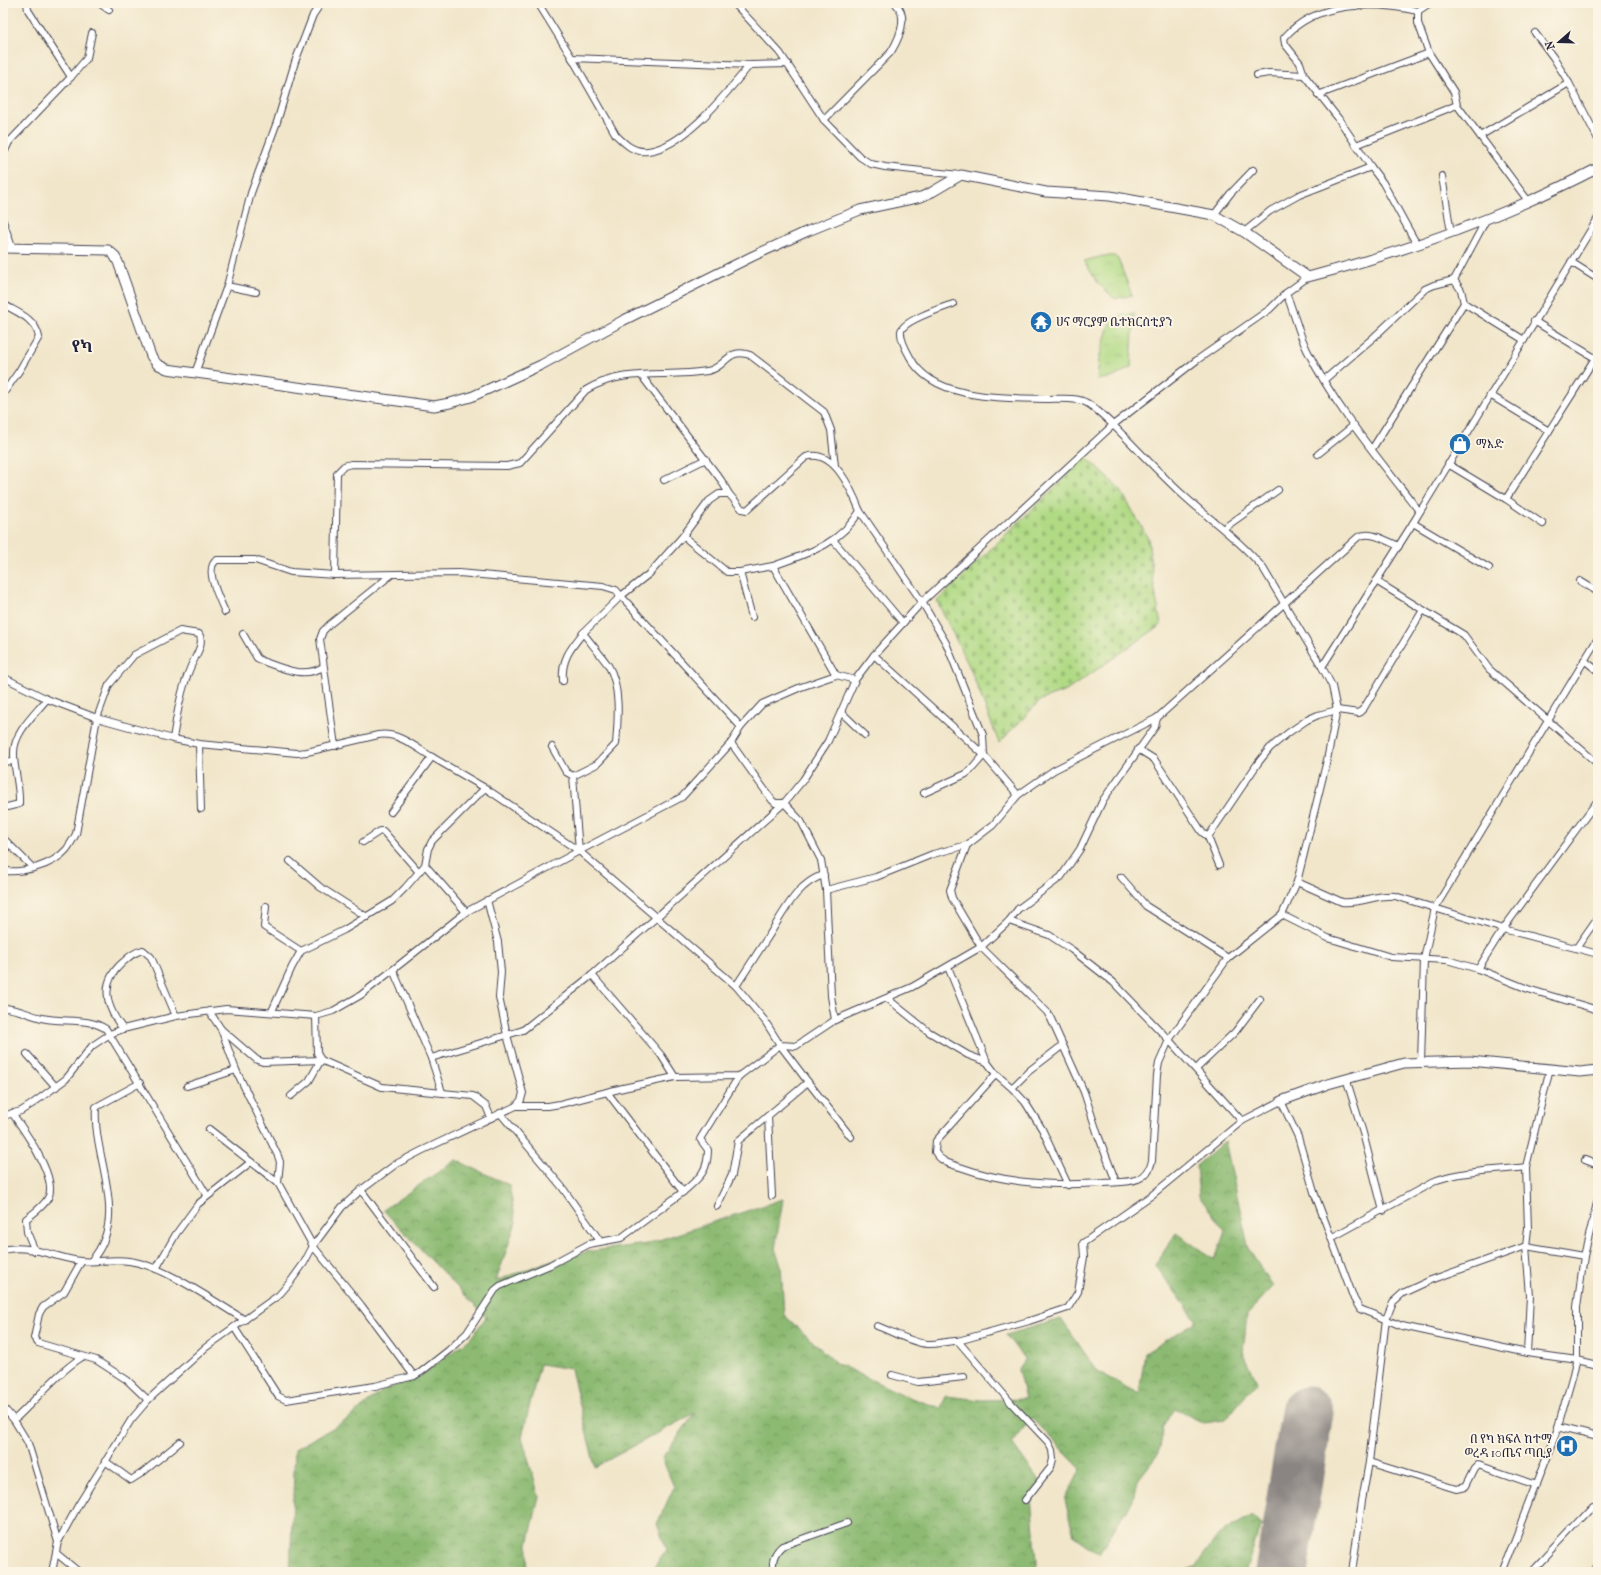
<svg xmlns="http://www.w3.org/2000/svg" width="1601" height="1575" font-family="'IM FELL French Canon','Noto Serif Ethiopic',serif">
<defs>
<pattern id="grass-tufts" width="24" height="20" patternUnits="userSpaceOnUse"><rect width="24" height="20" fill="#b1da85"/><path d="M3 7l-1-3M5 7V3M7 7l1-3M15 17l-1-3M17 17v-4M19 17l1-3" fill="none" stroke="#98bb74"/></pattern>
<pattern id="forest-crowns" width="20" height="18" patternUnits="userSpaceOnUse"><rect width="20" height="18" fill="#8cba72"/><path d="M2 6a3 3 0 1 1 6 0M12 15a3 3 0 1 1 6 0" fill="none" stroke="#72975f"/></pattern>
<pattern id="cemetery-stones" width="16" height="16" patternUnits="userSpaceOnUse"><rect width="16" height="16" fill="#b1da85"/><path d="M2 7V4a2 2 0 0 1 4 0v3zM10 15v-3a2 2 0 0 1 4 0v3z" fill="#98bb74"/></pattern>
</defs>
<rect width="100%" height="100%" fill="#fcf5e5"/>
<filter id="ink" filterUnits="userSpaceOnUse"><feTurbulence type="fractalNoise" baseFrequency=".025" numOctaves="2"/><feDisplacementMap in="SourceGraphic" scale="8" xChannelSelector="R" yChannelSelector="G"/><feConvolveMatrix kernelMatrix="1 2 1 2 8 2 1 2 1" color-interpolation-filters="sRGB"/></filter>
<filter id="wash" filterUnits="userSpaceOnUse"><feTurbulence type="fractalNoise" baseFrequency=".012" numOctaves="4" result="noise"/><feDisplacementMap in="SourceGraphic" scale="16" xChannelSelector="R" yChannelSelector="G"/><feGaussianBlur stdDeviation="0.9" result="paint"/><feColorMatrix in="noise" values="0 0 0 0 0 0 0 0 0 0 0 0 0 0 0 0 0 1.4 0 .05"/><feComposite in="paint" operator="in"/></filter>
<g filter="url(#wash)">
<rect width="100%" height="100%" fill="#f1e6ca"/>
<!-- grass -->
<g fill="url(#grass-tufts)" stroke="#6a7e60">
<polygon points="1103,256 1115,256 1118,259 1132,295 1115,299 1098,283 1084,261"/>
<polygon points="1134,313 1131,367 1114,377 1097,380 1099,359 1111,318"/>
</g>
<!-- forest -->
<g fill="url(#forest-crowns)" stroke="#576e56">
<polygon points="1225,1141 1249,1250 1273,1287 1247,1314 1243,1352 1257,1382 1225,1420 1204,1423 1175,1409 1164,1424 1159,1453 1137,1481 1133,1498 1099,1554 1074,1536 1065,1500 1081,1469 1031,1418 1012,1443 1043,1486 1031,1499 1038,1572 650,1572 667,1550 657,1524 674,1487 662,1458 695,1413 595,1467 571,1369 540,1364 522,1437 539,1497 528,1544 527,1572 290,1572 295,1449 347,1420 382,1391 420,1376 470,1339 486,1317 383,1210 456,1160 509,1185 516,1222 496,1281 552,1260 591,1251 647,1244 783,1199 775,1249 781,1265 784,1315 836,1363 908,1397 941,1408 946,1396 981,1400 1025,1399 1018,1370 1025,1360 1006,1335 1061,1319 1098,1372 1139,1394 1145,1353 1197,1321 1155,1265 1176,1233 1215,1260 1225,1231 1199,1196 1196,1166"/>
<polygon points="1251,1516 1261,1525 1245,1572 1180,1572 1195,1567 1219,1534"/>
</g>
<!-- cemetery -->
<polygon fill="url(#cemetery-stones)" stroke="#6a7e60" points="1086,457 1120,489 1148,538 1153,580 1161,625 1066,691 1041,700 999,743 970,668 937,601"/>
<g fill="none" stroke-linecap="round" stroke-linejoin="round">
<!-- runway -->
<polyline stroke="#8a8482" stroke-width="53" points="1281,1572 1307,1413"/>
</g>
</g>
<g filter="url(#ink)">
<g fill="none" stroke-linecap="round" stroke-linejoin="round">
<!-- street casing -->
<g stroke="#413f50" stroke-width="8">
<g id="street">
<polyline points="99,3 109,10"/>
<path d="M538 3 572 58 616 135C625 144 634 153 648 151 685 147 727 92 750 65"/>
<polyline points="734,3 780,53 824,120 860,157 871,164 885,167 960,175"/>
<polyline points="1535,33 1553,57 1569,83"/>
<polyline points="1429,53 1418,23 1418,11 1430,3"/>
<polyline points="572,58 750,65 788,64"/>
<polyline points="1257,75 1269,73 1304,75"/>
<polyline points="71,77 87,58 92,33"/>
<polyline points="1318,95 1429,53 1454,92 1457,105 1529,202"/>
<path d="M824 120 891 52C900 37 909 16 895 3"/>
<polyline points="1480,136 1569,83 1598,139"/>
<polyline points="3,137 9,142 3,155"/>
<polyline points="9,142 71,77 28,10 27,3"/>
<polyline points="1356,145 1457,105"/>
<path d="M1371 167 1338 118 1304 75 1300 63 1285 44 1284 38C1315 1 1374 1 1418 11"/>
<polyline points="1442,176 1451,233"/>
<polyline points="1214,215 1230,194 1253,170"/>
<polyline points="3,221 12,247"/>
<polyline points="1244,232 1270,211 1299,195 1371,167 1383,183 1416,243"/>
<polyline points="1571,262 1598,279"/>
<polyline points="227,286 256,292"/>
<path d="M1286 293C1294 312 1298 332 1307 350 1336 409 1380 460 1419 511"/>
<polyline points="1464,303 1461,290 1454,280 1486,220"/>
<path d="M3 304C18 313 35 318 39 337L19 371 3 394"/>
<path d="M953 304C942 308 904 320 901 331 900 339 906 350 910 357 932 401 1006 398 1048 399 1059 399 1077 397 1087 403 1100 411 1112 424 1123 435 1143 455 1162 476 1183 495 1210 520 1240 540 1263 568L1322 667"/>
<polyline points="1534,321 1595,358"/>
<polyline points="195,373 227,286 251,193 277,122 295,62 313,15 321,3"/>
<polyline points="641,375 721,480 729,494"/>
<polyline points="1324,380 1374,337 1425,289 1434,285 1454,280"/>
<polyline points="1490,395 1549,431"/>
<polyline points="1372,449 1464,303 1524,340"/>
<polyline points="1318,454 1354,425"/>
<polyline points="1448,464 1506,499 1543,524"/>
<path d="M835 466 831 430 824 412 750 355C727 347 726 368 707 371 665 378 624 367 586 390L520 463 507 466 351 464 344 466 337 473 335 575 459 573 603 586 616 590 621 596 650 573 683 536 709 501 719 494H729L742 509 747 510 806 457C834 448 852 491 860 511 839 545 808 553 773 566L836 675 801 687 762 704 741 727 731 743 682 797 579 851 736 986 765 1021 780 1045 796 1046 835 1020 912 987 981 947 1009 921 1018 909 1061 877 1080 849 1103 800 1155 727 1157 718"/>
<polyline points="664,480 706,459"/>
<polyline points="1506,499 1595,358 1598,360"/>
<polyline points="860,511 922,602 946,643 983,735 984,755 971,770 966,774 924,793"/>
<polyline points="1413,523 1489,568"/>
<polyline points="1224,528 1278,490"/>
<polyline points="683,536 727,572 740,572 773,566"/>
<polyline points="834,541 903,623"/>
<polyline points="740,572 752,617"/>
<polyline points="1376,581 1423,610"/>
<polyline points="1580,581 1598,592"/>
<path d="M225 612C220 600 203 568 217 560H255L291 572 335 575"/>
<path d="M243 634 257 658 262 661C282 668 303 679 323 667"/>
<polyline points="874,655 984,755 1018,795"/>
<polyline points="1584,660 1598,671"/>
<polyline points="836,675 855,680"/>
<path d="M3 677 47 699 97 718 173 739 199 744 297 753 307 752 378 735C399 732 415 747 432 757L391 812"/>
<path d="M563 681C561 660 570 649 583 633"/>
<polyline points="841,712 865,735"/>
<polyline points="731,743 772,800 775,803 784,803 801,821 821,860 826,890 831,996 835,1020"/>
<polyline points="199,744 201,809"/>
<polyline points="335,746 320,639 323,631 330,624 391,575"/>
<polyline points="552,747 566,772 573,776"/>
<polyline points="1138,749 1154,759 1202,832 1208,837 1258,763 1270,748 1288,733 1307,720 1318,715 1337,710 1359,713 1364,708 1423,610 1464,635 1489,669 1598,764"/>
<polyline points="3,762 14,761"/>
<path d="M3 808 19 804C20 787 14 770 14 754 13 733 35 714 47 699"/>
<polyline points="1208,837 1219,865"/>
<polyline points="3,838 33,868"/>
<polyline points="363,842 380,831 383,831 419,872"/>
<path d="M579 851 573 776 597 764 616 744C618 720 621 686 608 665 600 654 591 643 583 633L621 596 741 727"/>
<polyline points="290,861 320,887 367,917"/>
<polyline points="425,865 466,912"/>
<path d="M3 871C23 873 52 866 66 850 70 845 73 839 76 834L97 718 109 685 134 655 180 631 199 634C205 643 195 657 191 666 181 689 177 714 173 739"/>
<polyline points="1121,877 1146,906 1228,958"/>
<polyline points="1297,882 1327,760 1337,710 1332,686 1322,667 1413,523 1598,218"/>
<polyline points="826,890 876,877 933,854 967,845"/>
<polyline points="266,906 264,927 301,951"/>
<path d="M1282 915 1297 882 1342 902C1360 904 1377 894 1395 896L1503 929 1598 954"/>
<polyline points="1009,921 1049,935 1072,950 1113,982 1169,1040 1242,1121"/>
<polyline points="1577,947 1598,917"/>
<polyline points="948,967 987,1062"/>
<polyline points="1478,969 1503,929 1598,800"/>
<polyline points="393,970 431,1058 442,1092"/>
<path d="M736 986C746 971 756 955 766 940 781 918 796 882 824 875"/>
<polyline points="888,999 929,1032 968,1055 987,1062 996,1074 1012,1088 1025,1102 1042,1129 1068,1185"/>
<path d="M3 1008C16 1008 29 1015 42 1018 63 1023 88 1017 106 1029L207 1195"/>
<polyline points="209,1011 221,1029 236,1070 278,1156 280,1162 278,1183"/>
<polyline points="272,1011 292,967 301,951 344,930 392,901 405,888 425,865 428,849 432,841 485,788"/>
<polyline points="316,1016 317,1053 321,1060 382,1087 473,1096 486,1106 491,1118"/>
<path d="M123 1029C106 1007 99 984 122 963 129 957 134 952 143 950L151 957 176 1016"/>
<polyline points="222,1030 257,1060 263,1062 321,1060 309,1081 291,1096"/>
<polyline points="27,1054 56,1087"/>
<polyline points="431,1058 507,1035 499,997 501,972 498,942 487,900"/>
<polyline points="1421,1063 1424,959 1435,908 1598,638"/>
<polyline points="1196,1069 1235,1032 1260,999"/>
<path d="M996 1074 936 1141 935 1152C941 1162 950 1164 960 1167 1007 1184 1055 1186 1104 1183 1115 1182 1128 1183 1138 1179 1146 1176 1150 1170 1152 1161L1157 1075 1159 1063 1169 1040 1228 958 1282 915 1328 938 1391 957 1447 960 1478 969 1528 989 1598 1010"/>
<polyline points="675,1077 739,1076 780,1045 808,1082 738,1141 732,1175 717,1206"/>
<polyline points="1346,1078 1363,1133 1383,1211"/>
<polyline points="808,1082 851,1137"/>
<polyline points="187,1086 236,1070"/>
<polyline points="1012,1088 1029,1071 1063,1045"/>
<path d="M607 1092 683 1192C699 1178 708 1172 708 1150L700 1139 739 1076"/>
<polyline points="516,1106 548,1106 560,1104 623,1088 675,1077 661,1055 592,975"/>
<path d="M12 1113C23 1129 59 1178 48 1198 43 1207 34 1213 26 1219L27 1232 35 1251"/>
<polyline points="500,1113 562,1187 600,1241"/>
<polyline points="3,1116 21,1111 32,1104 66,1079 92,1046 110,1034 123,1029 176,1016 226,1009 316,1016 333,1011 361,995 466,912 579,851 485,788 432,757"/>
<polyline points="768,1116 772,1196"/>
<polyline points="209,1129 278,1183 313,1246 361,1305 414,1376"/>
<polyline points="1585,1160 1598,1165"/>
<path d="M1116 1182 1098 1135 1084 1092 1051 1019 1047 1012 981 947 952 898 950 890 967 845 993 825 1018 795 1054 770 1157 718 1358 537C1371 530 1386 541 1399 546"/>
<polyline points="361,1190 434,1287"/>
<path d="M1331 1238 1437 1180C1465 1170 1496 1171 1526 1167"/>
<path d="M3 1250C29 1243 55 1258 80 1261 96 1263 113 1258 129 1261 163 1265 215 1302 245 1320"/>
<path d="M91 1261C131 1216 92 1158 96 1107L140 1083"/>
<polyline points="81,1262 64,1292 43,1307 39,1314 34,1338 38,1343 96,1360 127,1380 148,1400"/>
<polyline points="156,1269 176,1234 198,1204 251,1162"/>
<path d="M877 1326C891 1331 912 1343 927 1344 938 1345 947 1340 958 1341L1029 1321 1068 1308 1078 1292 1084 1257 1083 1243 1152 1195 1242 1121 1281 1101 1298 1137 1314 1192 1354 1299 1360 1309 1402 1326 1527 1353 1577 1360 1598 1365"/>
<polyline points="234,1327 278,1396 286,1400 375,1386 414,1376 421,1372 449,1350 467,1333 495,1290 500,1286 550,1265 589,1244 621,1238 683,1192"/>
<polyline points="958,1341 1012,1404 1048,1442 1052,1450 1053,1459 1051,1467 1025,1500"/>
<polyline points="1527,1353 1530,1296 1526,1246 1584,1256"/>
<polyline points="892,1375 918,1382 964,1377"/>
<polyline points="3,1407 14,1420 28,1443 58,1542"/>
<path d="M14 1420C37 1399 56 1374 82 1357"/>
<polyline points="1558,1427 1598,1437"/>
<polyline points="105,1461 131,1480 142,1473 180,1442"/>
<polyline points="1369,1462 1456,1489 1465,1487 1474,1469 1478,1465 1536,1485"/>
<polyline points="56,1553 79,1572"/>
<polyline points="52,1572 58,1542 79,1504 131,1420 148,1400 205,1348 279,1295 291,1281 304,1263 313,1246 342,1207 361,1190 396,1164 421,1151 516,1106 521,1100 523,1093 507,1035 523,1030 592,975 784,803 803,780 828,741 855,680 874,655 922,602 1113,425 1197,360 1270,309 1286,293 1308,277"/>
<path d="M774 1572C771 1561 774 1553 782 1546L847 1523"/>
<polyline points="1352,1572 1362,1501 1369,1462 1386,1319 1393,1302 1403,1293 1431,1280 1526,1246 1528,1229 1526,1167 1550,1068"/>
<polyline points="1502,1572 1558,1427 1577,1360 1577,1307 1584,1256 1598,1199"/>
<polyline points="1531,1572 1593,1506 1598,1509"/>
<polyline points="1592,1572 1598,1566"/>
</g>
</g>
<!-- secondary casing -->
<g stroke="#413f50" stroke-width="11">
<g id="secondary">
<path d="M3 248 108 250 114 255 118 262 151 356 157 364 167 369 434 406 450 403 471 397 541 365 622 321 753 256 808 231 860 210 921 197 932 192 961 175 1046 192 1110 196 1214 215 1244 232 1308 277C1408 251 1506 216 1598 168"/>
<polyline points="1281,1101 1328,1084 1404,1063 1470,1061 1580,1072 1598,1070"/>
</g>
</g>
<!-- street -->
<use href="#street" stroke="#fff" stroke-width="6"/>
<!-- secondary -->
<use href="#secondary" stroke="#fff" stroke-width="9"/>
</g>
</g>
<!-- icons -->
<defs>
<g id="temple-disc" transform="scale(1.15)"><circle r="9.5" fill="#1f6fb2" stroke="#fcf5e5"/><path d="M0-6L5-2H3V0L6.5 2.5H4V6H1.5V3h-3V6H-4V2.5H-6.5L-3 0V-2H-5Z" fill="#fff"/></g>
<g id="shop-disc" transform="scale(1.15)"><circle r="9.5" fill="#1f6fb2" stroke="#fcf5e5"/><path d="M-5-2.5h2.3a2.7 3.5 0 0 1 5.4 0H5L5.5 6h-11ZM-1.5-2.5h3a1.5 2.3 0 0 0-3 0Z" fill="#fff"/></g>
<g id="hospital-disc" transform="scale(1.15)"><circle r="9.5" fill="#1f6fb2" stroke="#fcf5e5"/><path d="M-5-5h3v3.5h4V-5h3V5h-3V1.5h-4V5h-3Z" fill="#fff"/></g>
</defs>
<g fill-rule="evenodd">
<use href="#temple-disc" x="1041" y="322"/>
<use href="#shop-disc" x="1460" y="444"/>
<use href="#hospital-disc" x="1567" y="1446"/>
</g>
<g text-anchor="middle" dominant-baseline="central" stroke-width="4" stroke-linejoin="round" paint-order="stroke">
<!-- poi labels -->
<g font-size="12" fill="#22223b" stroke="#fcf5e5" text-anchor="start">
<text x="1056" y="322">ሀና ማርያም ቤተክርስቲያን</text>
<text x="1476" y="444">ማእድ</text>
<text x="1552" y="1439" text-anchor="end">በ የካ ክፍለ ከተማ<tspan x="1552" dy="14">ወረዳ 10ጤና ጣቢያ</tspan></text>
</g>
<!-- district labels -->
<g font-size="16" font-weight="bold" fill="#22223b" stroke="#fcf5e5">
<text x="82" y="346">የካ</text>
</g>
</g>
<!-- margin -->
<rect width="1601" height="1575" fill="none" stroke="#fcf5e5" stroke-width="16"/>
<!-- north arrow -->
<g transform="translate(1559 42) rotate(250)" stroke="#fcf5e5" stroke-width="3" paint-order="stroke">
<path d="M0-3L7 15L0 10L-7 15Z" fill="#22223b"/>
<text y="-6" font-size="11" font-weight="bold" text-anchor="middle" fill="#22223b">N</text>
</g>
</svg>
